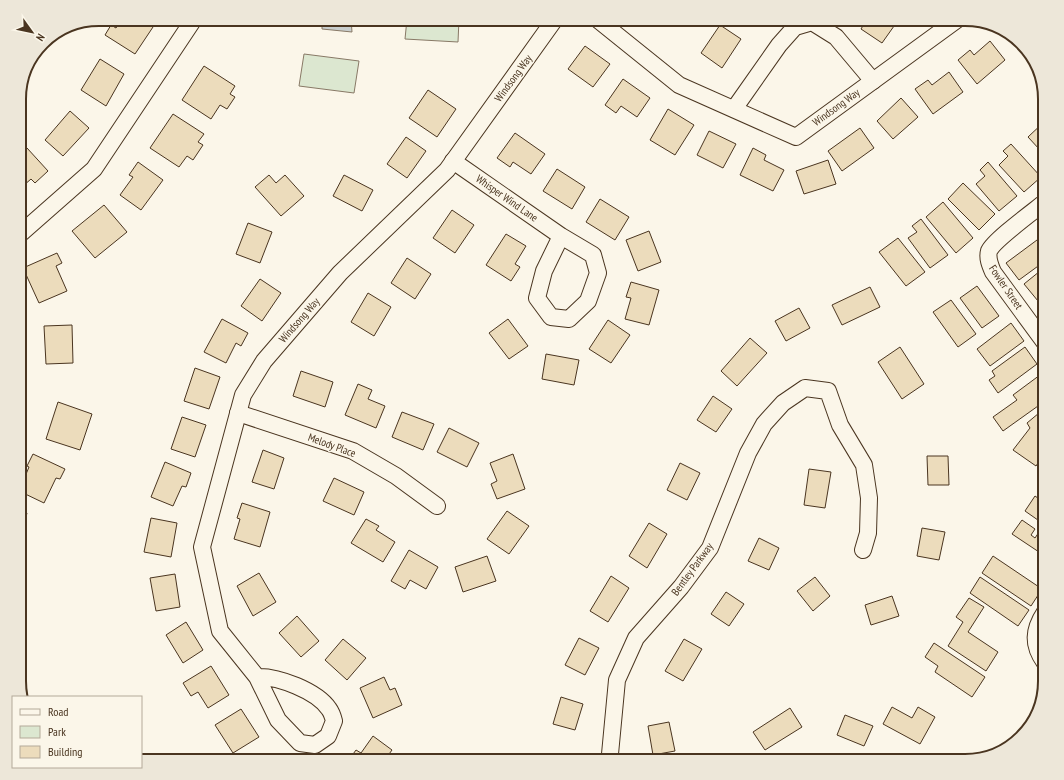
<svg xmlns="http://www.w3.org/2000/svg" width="1064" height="780" font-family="'PT Sans Narrow',sans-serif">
<rect width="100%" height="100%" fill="#fbf6e9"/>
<!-- green -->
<g fill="#dce7d0" stroke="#887966">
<polygon points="407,19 459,19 458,42 405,39"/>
<polygon points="304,54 359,61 354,93 299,86"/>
</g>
<!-- water -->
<polygon fill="#c9cecd" stroke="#887966" points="326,19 351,19 352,32 322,29 322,24"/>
<!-- building -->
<g fill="#ecdcbc" stroke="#4a3520">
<polygon points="122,19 153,19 157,21 135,54 105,35 111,25 116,28"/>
<polygon points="867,19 899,19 882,43 861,29"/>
<polygon points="720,25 741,39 722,68 701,53"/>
<polygon points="1004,32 1014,35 1021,44 1018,47"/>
<polygon points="990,41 1005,60 977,84 958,60 970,50 974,55"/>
<polygon points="585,46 610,64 593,87 568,69"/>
<polygon points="100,59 124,74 106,106 81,90"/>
<polygon points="204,66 235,86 230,94 235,97 227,109 220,105 211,119 182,100"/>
<polygon points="949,72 963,92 933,114 915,89 928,80 932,85"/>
<polygon points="623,79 650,98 637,117 621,106 616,113 605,105"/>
<polygon points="428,90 456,109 437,137 409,118"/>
<polygon points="901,98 918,117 893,139 877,121"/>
<polygon points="668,109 694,125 675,155 650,140"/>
<polygon points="70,111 89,128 63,156 45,140"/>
<polygon points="173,114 204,134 198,142 203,145 193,160 187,156 179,167 150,148"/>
<polygon points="1045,121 1045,145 1040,150 1028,137"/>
<polygon points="860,128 874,148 842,171 828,151"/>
<polygon points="709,131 736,144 723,168 697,155"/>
<polygon points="515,133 545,154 531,174 513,162 510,167 497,158"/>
<polygon points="406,137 426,151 407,178 387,164"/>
<polygon points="1011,144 1041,177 1024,192 999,165 1008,156 1003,151"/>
<polygon points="27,148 48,171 35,183 31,179 23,186 27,190 19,197 19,156"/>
<polygon points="753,148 766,155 764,160 784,170 773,191 740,175"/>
<polygon points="828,160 836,184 804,194 796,171"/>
<polygon points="138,162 163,180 141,210 120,195 133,177 129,175"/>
<polygon points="988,162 1017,196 999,211 976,184 985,176 980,170"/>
<polygon points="557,169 585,187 572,209 543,191"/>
<polygon points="269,175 276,183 285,175 304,196 281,216 255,187"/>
<polygon points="344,175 373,190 362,211 333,196"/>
<polygon points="963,183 995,214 979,230 948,199"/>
<polygon points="600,199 629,217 615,240 586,222"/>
<polygon points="943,202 973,238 956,253 926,217"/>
<polygon points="104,205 127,232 95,258 72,231"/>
<polygon points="452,210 474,225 455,253 433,238"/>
<polygon points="921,219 948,255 930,268 908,238 917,232 912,226"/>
<polygon points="248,223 272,232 260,263 236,254"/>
<polygon points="649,231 661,262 638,271 626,240"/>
<polygon points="506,234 526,246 515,264 520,267 511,281 486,265"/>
<polygon points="898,238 925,272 906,286 879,252"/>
<polygon points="1037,240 1045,251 1045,261 1019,280 1006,263"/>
<polygon points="57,253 62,263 56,266 67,291 39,303 23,268"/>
<polygon points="407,258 431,274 415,299 391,283"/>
<polygon points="1045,267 1045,295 1038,301 1024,284"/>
<polygon points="260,279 281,293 262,321 241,306"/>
<polygon points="631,282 659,290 649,325 625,319 631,298 626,297"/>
<polygon points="977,286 999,316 982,328 960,298"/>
<polygon points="870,287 880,307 842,325 832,305"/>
<polygon points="368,293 391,307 374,336 351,322"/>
<polygon points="951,300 976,334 958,347 933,312"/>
<polygon points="1045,301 1045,313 1039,305"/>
<polygon points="799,308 810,328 786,341 775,321"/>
<polygon points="222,319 248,333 241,346 236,343 226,363 204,352"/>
<polygon points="508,319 528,346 509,359 489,333"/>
<polygon points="608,320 630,335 611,363 589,349"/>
<polygon points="1011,323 1024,341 990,366 977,349"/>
<polygon points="72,325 73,363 46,364 44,326"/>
<polygon points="750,338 767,353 737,386 721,371"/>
<polygon points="900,347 924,384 902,399 878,362"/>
<polygon points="1025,347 1037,364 998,393 989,380 995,376 992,371"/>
<polygon points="546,354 579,360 574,385 542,379"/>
<polygon points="195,368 220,377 209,409 184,401"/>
<polygon points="301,371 333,382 325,407 293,396"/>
<polygon points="1044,372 1045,401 1003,431 993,417 1017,400 1013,395"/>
<polygon points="358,384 372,390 368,399 385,406 376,428 345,415"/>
<polygon points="713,396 732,409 716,432 697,420"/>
<polygon points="58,402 92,414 80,450 46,439"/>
<polygon points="1045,408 1045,441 1038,447 1045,453 1036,466 1013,450 1030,428 1027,423"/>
<polygon points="402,412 434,424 423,450 392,437"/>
<polygon points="182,417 206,425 195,457 171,449"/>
<polygon points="449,428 479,443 467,467 437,452"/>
<polygon points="263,450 284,458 274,489 252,482"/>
<polygon points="33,454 65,469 60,479 56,478 44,503 19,491 29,467 27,466"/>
<polygon points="513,454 525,489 497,499 491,484 497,481 490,463"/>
<polygon points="927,456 948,456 949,485 928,485"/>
<polygon points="165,462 191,473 186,487 182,486 173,506 151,497"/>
<polygon points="680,463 700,473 687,500 667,490"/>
<polygon points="809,469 831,472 825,508 804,505"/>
<polygon points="334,478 364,492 354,515 323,501"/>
<polygon points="1035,496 1045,503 1045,525 1025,511"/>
<polygon points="242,503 270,512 260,547 234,539 240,519 237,518"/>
<polygon points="19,511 27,513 19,542"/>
<polygon points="507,511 529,526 509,554 487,539"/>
<polygon points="151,518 177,523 171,557 144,552"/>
<polygon points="366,519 379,526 376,530 395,542 383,562 351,543"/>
<polygon points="1022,520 1035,529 1031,535 1035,538 1041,529 1045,532 1045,556 1012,534"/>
<polygon points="649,523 667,534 647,568 629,556"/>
<polygon points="922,528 945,532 939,560 917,556"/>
<polygon points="759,538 779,548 769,570 748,561"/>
<polygon points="409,550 438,567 426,589 410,580 405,589 391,581"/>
<polygon points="487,556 496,581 463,592 455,567"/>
<polygon points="993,556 1042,589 1031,606 982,573"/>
<polygon points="259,573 276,602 253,616 237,586"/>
<polygon points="175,574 180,607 156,611 150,578"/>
<polygon points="611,576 629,588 608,622 590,611"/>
<polygon points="815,577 830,596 813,611 797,591"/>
<polygon points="980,577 1029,610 1018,626 970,593"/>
<polygon points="726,592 744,604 729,626 711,614"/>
<polygon points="892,596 899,616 871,625 865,605"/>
<polygon points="969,598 984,607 968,632 998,652 986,671 948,646 963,622 956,617"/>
<polygon points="297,616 319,641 301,657 279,633"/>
<polygon points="186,622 203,650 183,663 166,635"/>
<polygon points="579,638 599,648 585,675 565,665"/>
<polygon points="343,639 366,658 347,680 325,660"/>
<polygon points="684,639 702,649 683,681 665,671"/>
<polygon points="934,643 985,677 972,697 935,672 938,666 925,657"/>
<polygon points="211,666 229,695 208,708 198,692 191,696 183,683"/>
<polygon points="384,677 390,690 395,688 402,705 373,718 360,688"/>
<polygon points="561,697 583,704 575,730 553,724"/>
<polygon points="892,707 912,718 918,707 935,717 920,744 883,724"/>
<polygon points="790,708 802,727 765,750 753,732"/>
<polygon points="241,709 259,737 233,753 215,725"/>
<polygon points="845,715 873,726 864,746 837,735"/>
<polygon points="669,722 675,751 653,755 648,726"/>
<polygon points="373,736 392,750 384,761 348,761 356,750 361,753"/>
<polygon points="264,754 275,761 259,761"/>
</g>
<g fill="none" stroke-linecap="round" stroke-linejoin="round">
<!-- minor casing -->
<g stroke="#4a3520" stroke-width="18">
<g id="minor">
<polyline points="597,19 679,85 796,137 958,19"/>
<polyline points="734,109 779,45 795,27 812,22 836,37 873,81"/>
<polyline points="453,161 561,236 544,271 537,298 551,317 569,319 588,301 598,273 593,255 561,236"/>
<path d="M1045 202C1034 211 994 240 989 251 987 258 990 265 993 272L1045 343"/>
<polyline points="19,235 94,169 194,19"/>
<polyline points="238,413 353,451 396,476 437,506"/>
<path d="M1045 612C1033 630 1032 645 1045 663"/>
<path d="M257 677C278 676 317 691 329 709 332 713 333 717 334 721L328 736 315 745 300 743 278 720 257 677 220 631 202 547 243 395 264 361 340 273 447 170 555 19"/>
<polyline points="611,761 610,754 617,680 636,638 681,587 710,548 748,453 764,424 783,403 805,388 828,391 840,425 864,465 869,498 868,533 863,550"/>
</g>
</g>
<!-- minor -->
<use href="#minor" stroke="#fbf6e9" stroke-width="16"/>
</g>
<g text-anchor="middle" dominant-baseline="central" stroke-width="3" stroke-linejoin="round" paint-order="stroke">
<!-- street labels -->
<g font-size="11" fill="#4a3520" stroke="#fbf6e9">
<text transform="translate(513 78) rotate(-54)">Windsong Way</text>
<text transform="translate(836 107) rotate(-36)">Windsong Way</text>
<text transform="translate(507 198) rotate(35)">Whisper Wind Lane</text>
<text transform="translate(1006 287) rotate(56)">Fowler Street</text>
<text transform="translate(299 320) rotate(-49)">Windsong Way</text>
<text transform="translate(332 445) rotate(20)">Melody Place</text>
<text transform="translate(692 569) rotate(-54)">Bentley Parkway</text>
</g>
</g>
<!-- crop -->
<path d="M0 0H1064V780H0ZM99 26H965A73 73 0 0 1 1038 99V681A73 73 0 0 1 965 754H99A73 73 0 0 1 26 681V99A73 73 0 0 1 99 26Z" fill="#ede7d9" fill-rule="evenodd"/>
<path fill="none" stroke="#4a3520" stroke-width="2" d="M99 26H965A73 73 0 0 1 1038 99V681A73 73 0 0 1 965 754H99A73 73 0 0 1 26 681V99A73 73 0 0 1 99 26Z"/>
<!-- legend -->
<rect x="12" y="696" width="130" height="72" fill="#fbf6e9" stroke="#b4a999"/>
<rect x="20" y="709" width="20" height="6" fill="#fbf6e9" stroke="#b4a999"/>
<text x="48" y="716" font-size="12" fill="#4a3520">Road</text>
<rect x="20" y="726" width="20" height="12" fill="#dce7d0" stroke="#b4a999"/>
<text x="48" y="736" font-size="12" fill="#4a3520">Park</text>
<rect x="20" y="746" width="20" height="12" fill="#ecdcbc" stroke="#b4a999"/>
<text x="48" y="756" font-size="12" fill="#4a3520">Building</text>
<!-- north arrow -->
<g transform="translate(32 32) rotate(123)" stroke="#fbf6e9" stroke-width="3" paint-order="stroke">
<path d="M0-3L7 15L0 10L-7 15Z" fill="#4a3520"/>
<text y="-6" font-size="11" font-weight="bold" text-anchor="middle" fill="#4a3520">N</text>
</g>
</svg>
